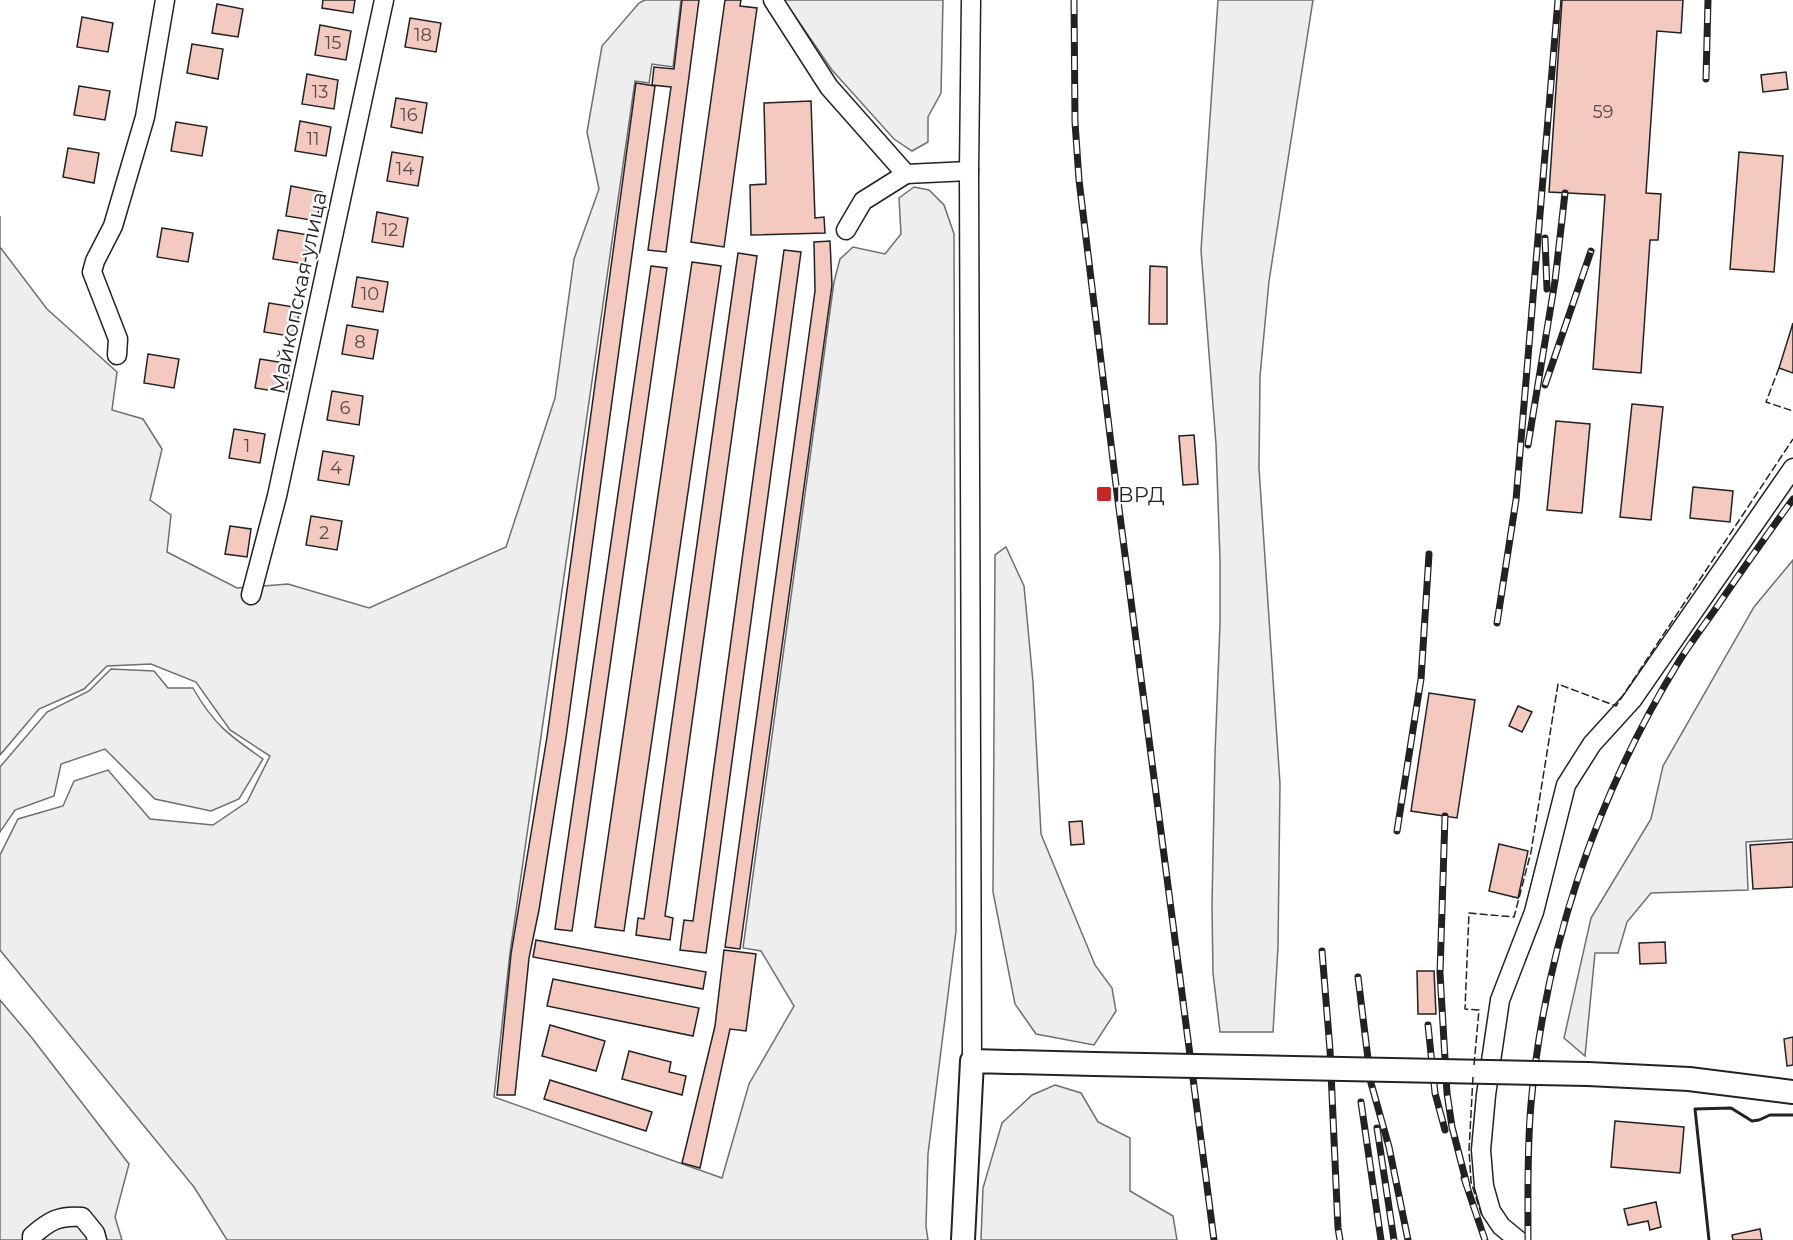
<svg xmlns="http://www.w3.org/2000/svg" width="1793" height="1240" font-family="Montserrat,sans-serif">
<rect width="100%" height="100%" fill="#fff"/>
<!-- green -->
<g fill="#eee" stroke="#6f6f6f" stroke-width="1.5">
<polygon points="645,0 681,0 673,67 652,64 649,83 635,81 510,953 494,1097 722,1178 749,1084 794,1006 761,951 743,948 834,282 840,259 853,247 885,254 901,234 899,198 914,187 929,190 944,205 954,234 956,931 928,1154 926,1226 928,1240 227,1240 194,1187 0,950 0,855 18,819 63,806 74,781 108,770 150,819 213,825 247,802 270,756 230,730 196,682 151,664 107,666 84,689 39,709 0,755 0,216 0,247 47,309 117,372 112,410 143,419 162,449 150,500 171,515 167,552 237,588 288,584 369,608 506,547 555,398 574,259 599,189 587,132 602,46 639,3"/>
<polygon points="784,0 943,0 941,93 928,117 928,142 912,151 894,139 832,70"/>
<polygon points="1218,0 1313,0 1269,281 1260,376 1259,468 1280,784 1278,947 1273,1032 1220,1032 1213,973 1212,905 1215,754 1220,624 1220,559 1216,444 1201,250"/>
<polygon points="1006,547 1024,586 1033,682 1041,834 1095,965 1112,988 1116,1011 1094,1045 1036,1034 1015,1004 993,892 995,555"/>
<polygon points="1793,560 1793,839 1746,842 1748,890 1651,893 1627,922 1618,953 1595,953 1585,1056 1564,1038 1591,918 1651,819 1663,766 1754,607"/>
<path d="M111 669 154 671 168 688H193C213 724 230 736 263 759L239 799 211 811 155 799 105 749 61 764 54 796 15 810 0 832V767L47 712 89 691Z"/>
<polygon points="0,1000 32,1038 129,1164 115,1217 122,1240 0,1240"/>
<polygon points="1055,1085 1081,1093 1098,1122 1130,1138 1130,1191 1173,1216 1177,1240 981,1240 983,1188 1002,1123 1032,1095"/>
</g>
<!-- building -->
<g fill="#f3c9c0" stroke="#222" stroke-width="1.5">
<polygon points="323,0 355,0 353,13 322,8"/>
<polygon points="682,0 699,0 666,252 648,250 671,87 652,85 654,67 674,69"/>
<polygon points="725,0 741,0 740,6 757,8 724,247 691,242"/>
<polygon points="1562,0 1683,0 1681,33 1657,31 1646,193 1661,194 1658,240 1650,240 1641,373 1593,369 1605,195 1549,192"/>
<polygon points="217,4 243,9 238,37 212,33"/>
<polygon points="82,17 113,23 108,52 77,47"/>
<polygon points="410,18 441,23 436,52 405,47"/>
<polygon points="320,25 351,31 346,60 315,55"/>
<polygon points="192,44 223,49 218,79 187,73"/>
<polygon points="1786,72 1788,89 1763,92 1761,75"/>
<polygon points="307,74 338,80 334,109 302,104"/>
<polygon points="636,83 655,86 566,738 539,910 529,958 515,1095 497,1095 511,954 547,737"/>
<polygon points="79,86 110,91 105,120 74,115"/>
<polygon points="396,98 427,103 422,133 391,127"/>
<polygon points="811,101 815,218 824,217 825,233 751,235 750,185 766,184 764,103"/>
<polygon points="300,121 331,127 326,156 295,151"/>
<polygon points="176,122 207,127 202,156 171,151"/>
<polygon points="68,148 99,153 94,183 63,177"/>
<polygon points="392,152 423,157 418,186 387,181"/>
<polygon points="1739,152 1783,156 1774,272 1730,269"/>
<polygon points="291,186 322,192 317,221 286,216"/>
<polygon points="377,212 408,218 403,247 372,242"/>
<polygon points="162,228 193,233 188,262 157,257"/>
<polygon points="278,230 309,235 305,264 273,259"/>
<polygon points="830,241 832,285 740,949 725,947 815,291 814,242"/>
<polygon points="784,250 801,252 706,953 680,950 684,920 693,921"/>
<polygon points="738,253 757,256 665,916 673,918 670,940 636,935 638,918 644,919"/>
<polygon points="692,262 721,266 624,931 595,927"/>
<polygon points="651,266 667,268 572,931 555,929"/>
<polygon points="1150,266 1167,267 1167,324 1149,324"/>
<polygon points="357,277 388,282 383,312 352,307"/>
<polygon points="269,303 300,308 295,337 264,332"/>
<polygon points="1793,323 1793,373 1779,368"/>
<polygon points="347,325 378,330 373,359 342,354"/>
<polygon points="148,354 179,359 174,388 144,383"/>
<polygon points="260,359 291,364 286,393 255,388"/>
<polygon points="332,391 363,396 359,425 327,420"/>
<polygon points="1632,404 1663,407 1651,520 1620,517"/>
<polygon points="1556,421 1590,424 1582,513 1547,510"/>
<polygon points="234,429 265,434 260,463 229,458"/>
<polygon points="1194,435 1198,484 1183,485 1179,436"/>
<polygon points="323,451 354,456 349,485 318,480"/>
<polygon points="1693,487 1733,491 1730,522 1690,518"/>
<polygon points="311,516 342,521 337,550 306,545"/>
<polygon points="230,526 251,529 247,557 225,554"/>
<polygon points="1429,693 1475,700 1457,818 1411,811"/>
<polygon points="1518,706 1532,712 1522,732 1509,726"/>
<polygon points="1082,821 1084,844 1071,845 1069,822"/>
<polygon points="1793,842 1793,887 1753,889 1750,845"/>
<polygon points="1499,844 1528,851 1518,898 1489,891"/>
<polygon points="536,940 706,972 703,989 533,957"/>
<polygon points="1665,942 1666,963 1640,964 1639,943"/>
<polygon points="724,950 756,954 746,1031 730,1029 700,1168 682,1163 715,1026"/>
<polygon points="1417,971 1434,971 1436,1014 1418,1014"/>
<polygon points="553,979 699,1008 693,1036 547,1006"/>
<polygon points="550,1025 605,1041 596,1071 542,1056"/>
<polygon points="1793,1037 1793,1065 1787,1066 1784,1039"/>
<polygon points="629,1051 671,1062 669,1072 686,1076 682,1095 622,1079"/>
<polygon points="550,1080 652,1112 646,1131 544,1099"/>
<polygon points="1615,1121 1684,1127 1680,1173 1611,1167"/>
<polygon points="1656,1202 1661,1227 1650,1230 1648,1221 1628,1225 1624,1209"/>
<polygon points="1760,1229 1762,1240 1733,1240 1732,1235"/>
</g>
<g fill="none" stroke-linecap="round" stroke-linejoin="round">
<!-- minor casing -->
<g stroke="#222" stroke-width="21">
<g id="minor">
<polyline points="773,0 829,87 906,174 969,171"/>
<polyline points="971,0 969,171 972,1061"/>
<polyline points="846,230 863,201 906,174"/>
<polyline points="117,355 118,339 92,272 95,261 113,226 145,117 165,0"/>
<polyline points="251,595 277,496 384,0"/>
<path d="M32 1240V1236C49 1221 59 1215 82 1217L95 1233 97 1240"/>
<polyline points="1518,1240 1501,1226 1491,1211 1484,1186 1481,1150 1486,1095 1500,1000 1534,912 1566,785 1592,744 1632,700 1793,468"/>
</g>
</g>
<!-- major casing -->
<g stroke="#222" stroke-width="26">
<g id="major">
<polyline points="1588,1074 1689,1079 1793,1092"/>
<polyline points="963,1240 972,1061 1094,1064"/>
</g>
</g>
<!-- minor -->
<use href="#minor" stroke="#fff" stroke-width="18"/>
<!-- major -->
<use href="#major" stroke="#fff" stroke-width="22"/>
<!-- rail casing -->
<g stroke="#222" stroke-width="7">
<g id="rail">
<polyline points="1074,0 1075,122 1079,180 1117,493 1214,1240"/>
<polyline points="1706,79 1708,0"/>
<polyline points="1545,238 1547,289"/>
<polyline points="1545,385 1591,251"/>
<polyline points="1528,445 1555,281 1565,193"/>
<polyline points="1497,623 1516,500 1558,0"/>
<polyline points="1445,816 1440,973 1447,1093 1452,1127 1467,1185"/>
<polyline points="1397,831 1421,679 1429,554"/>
<polyline points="1322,951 1330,1050 1338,1228 1340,1240"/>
<polyline points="1358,977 1371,1083 1389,1147 1408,1240"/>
<polyline points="1428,1025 1435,1093 1445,1130"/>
<polyline points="1361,1102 1381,1240"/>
<polyline points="1377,1128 1394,1240"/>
<polyline points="1464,1178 1485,1240"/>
<path d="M1528 1240C1528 1195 1527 1149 1531 1104 1545 948 1596 797 1678 663 1689 645 1702 628 1714 611 1740 573 1766 536 1793 499"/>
</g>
</g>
<!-- rail -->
<use href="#rail" stroke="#fff" stroke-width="4.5" stroke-dasharray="14" stroke-linecap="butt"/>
<!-- major-bridge casing -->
<g stroke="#222" stroke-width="26" stroke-linecap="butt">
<polyline id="major-bridge" points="1094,1064 1588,1074"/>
</g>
<!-- major-bridge -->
<use href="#major-bridge" stroke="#fff" stroke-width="22"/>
<!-- fence -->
<g stroke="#222" stroke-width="1.5" stroke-dasharray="8 3" stroke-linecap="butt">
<polyline points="1779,368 1766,402 1793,411"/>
<polyline points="1474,1065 1479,1010 1465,1009 1469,913 1514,917 1531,852 1558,684 1616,706 1793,439"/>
<polyline points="1473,1077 1469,1150 1471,1182 1482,1216"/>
</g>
<!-- wall -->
<polyline stroke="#222" stroke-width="3" points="1709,1240 1695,1109 1731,1108 1752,1121 1759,1120 1770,1115 1793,1115"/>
</g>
<!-- markers -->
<rect fill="#c62828" stroke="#fff" stroke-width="2" x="1096" y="486" width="16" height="16" rx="3"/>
<g text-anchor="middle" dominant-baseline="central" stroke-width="4.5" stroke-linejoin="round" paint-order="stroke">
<!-- number labels -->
<g font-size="18" fill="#564c4a">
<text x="423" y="35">18</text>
<text x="333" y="43">15</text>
<text x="320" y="92">13</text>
<text x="1603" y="112">59</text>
<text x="409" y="115">16</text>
<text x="313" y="139">11</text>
<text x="405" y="169">14</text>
<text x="390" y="230">12</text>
<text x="370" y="294">10</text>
<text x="360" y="342">8</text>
<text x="345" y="408">6</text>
<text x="247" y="446">1</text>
<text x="336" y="468">4</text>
<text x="324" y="533">2</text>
</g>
<!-- street labels -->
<g font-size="21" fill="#222" stroke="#fff">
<text transform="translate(298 293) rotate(-78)">Майкопская улица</text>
</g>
<!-- poi labels -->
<g font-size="21" fill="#222" stroke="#fff" text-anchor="start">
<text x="1118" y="494">ВРД</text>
</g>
</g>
</svg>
